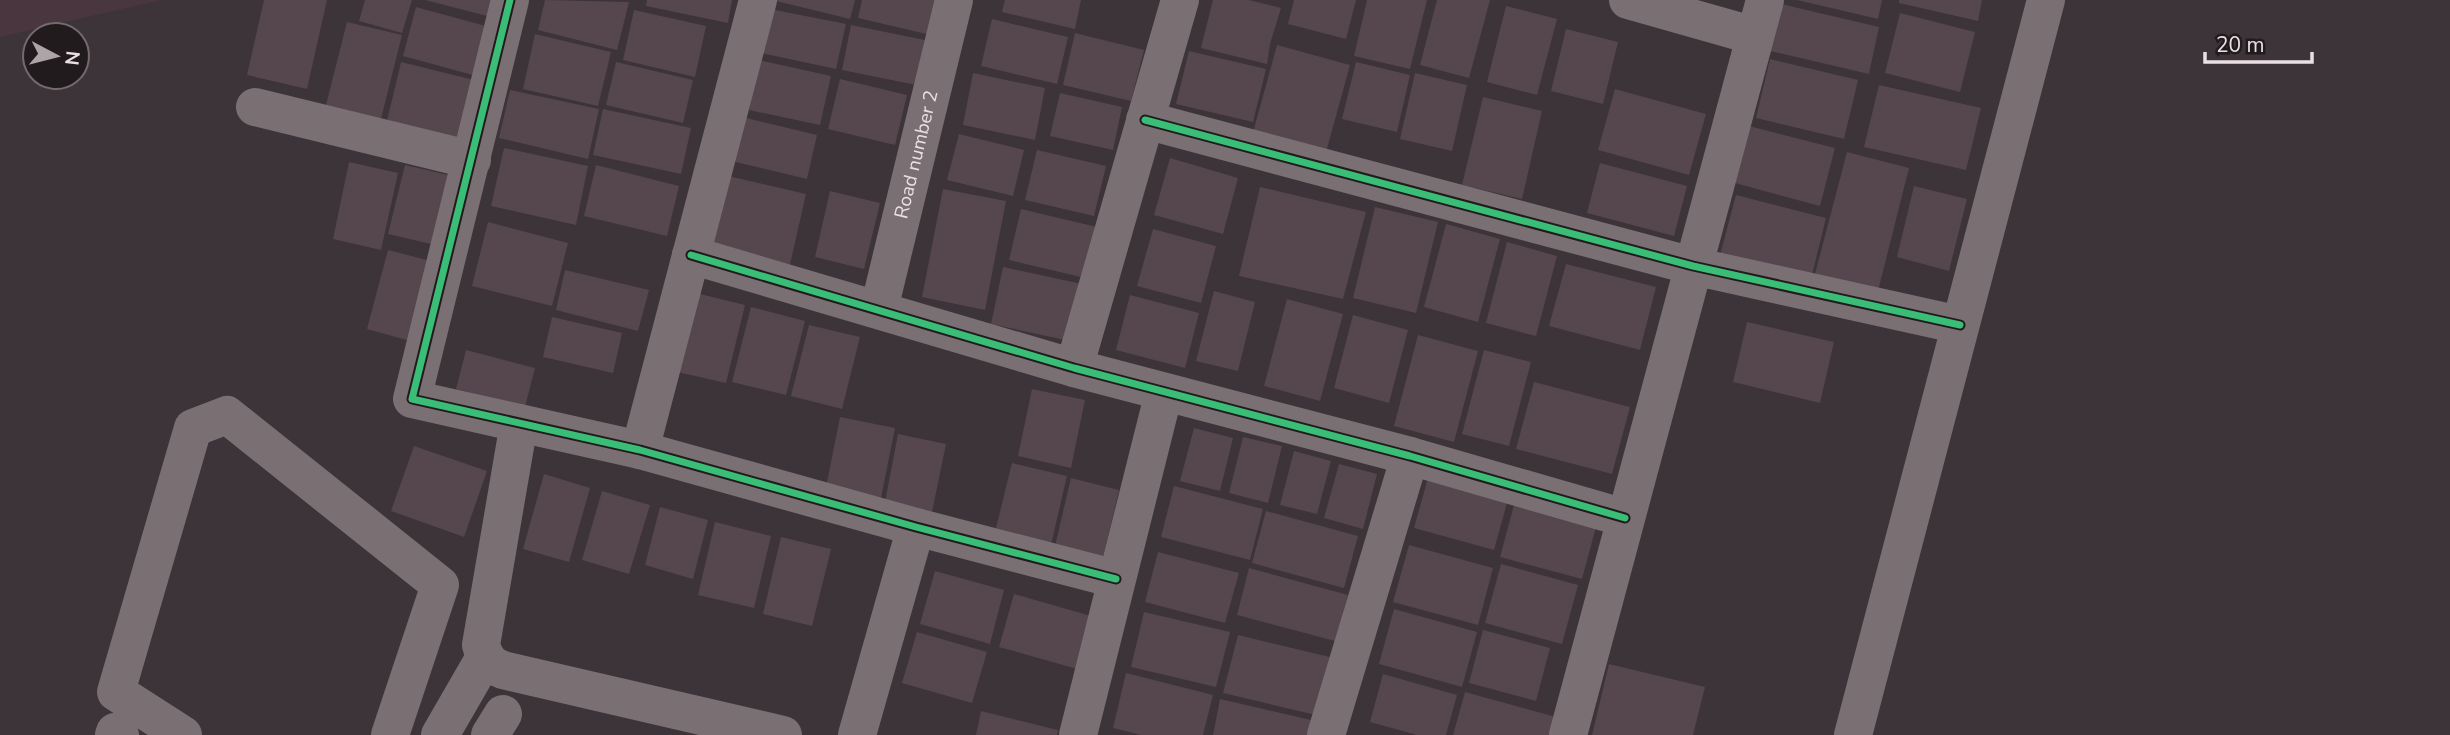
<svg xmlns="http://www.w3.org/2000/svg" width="2450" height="735" font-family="'Nunito Sans',sans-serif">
<rect width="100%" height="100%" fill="#3c3438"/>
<!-- built -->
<polygon fill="#4a363e" points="0,0 161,0 0,37"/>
<!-- building -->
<g fill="#56464d">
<polygon points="264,0 327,0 307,89 247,75"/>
<polygon points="365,0 412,0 402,33 359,21"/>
<polygon points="425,0 499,0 495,18"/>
<polygon points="545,0 629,2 617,50 538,30"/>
<polygon points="647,0 732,0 728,23 646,6"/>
<polygon points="772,0 855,0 850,19"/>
<polygon points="862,0 943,0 935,36 858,18"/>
<polygon points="1005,0 1081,0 1075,29 1002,12"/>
<polygon points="1213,0 1249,0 1281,8 1270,44 1267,64 1201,48"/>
<polygon points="1294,0 1356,0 1346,39 1288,24"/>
<polygon points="1367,0 1427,0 1410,69 1354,56"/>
<polygon points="1437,0 1490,0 1469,78 1420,65"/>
<polygon points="1797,0 1882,0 1878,19"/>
<polygon points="1899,0 1982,0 1978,21 1899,3"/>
<polygon points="1781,4 1879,27 1869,74 1770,51"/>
<polygon points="1506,6 1557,19 1537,95 1487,82"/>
<polygon points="416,7 493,28 480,77 403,56"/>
<polygon points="770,9 846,24 836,69 761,53"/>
<polygon points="634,10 706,26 695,77 623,60"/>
<polygon points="1900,13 1975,32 1960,92 1885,73"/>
<polygon points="992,19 1068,37 1057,84 981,66"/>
<polygon points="347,22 402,35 380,123 325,109"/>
<polygon points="851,25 925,40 916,85 842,70"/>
<polygon points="1566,29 1618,42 1603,104 1551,91"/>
<polygon points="1075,33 1144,50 1131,101 1063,85"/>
<polygon points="535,34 611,52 598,106 523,89"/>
<polygon points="1277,45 1350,65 1325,156 1252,136"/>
<polygon points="1189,51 1266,69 1253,122 1176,104"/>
<polygon points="1770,59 1858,80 1844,139 1756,118"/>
<polygon points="759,60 831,76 820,125 749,110"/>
<polygon points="401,62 482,82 467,145 386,125"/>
<polygon points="616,62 693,80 683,123 606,105"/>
<polygon points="1356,62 1410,75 1397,132 1342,119"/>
<polygon points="973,73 1045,88 1035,140 963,125"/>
<polygon points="1415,73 1467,85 1452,151 1400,139"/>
<polygon points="840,79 907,95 895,145 828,129"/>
<polygon points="1879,85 1981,108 1966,170 1864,147"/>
<polygon points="1615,89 1706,114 1689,175 1598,150"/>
<polygon points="510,90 599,109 588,159 499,138"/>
<polygon points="1060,93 1122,107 1113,150 1050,136"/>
<polygon points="1483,97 1542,111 1522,199 1462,185"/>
<polygon points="603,109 691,128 681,174 593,155"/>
<polygon points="738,116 817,135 807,179 727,160"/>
<polygon points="1749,126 1835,148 1820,206 1735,183"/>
<polygon points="959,134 1024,150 1013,196 947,180"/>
<polygon points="504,148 588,166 576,225 491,206"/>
<polygon points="1037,150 1106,166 1094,216 1025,200"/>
<polygon points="1847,152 1909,168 1878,291 1815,274"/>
<polygon points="1170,158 1238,178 1223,234 1154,215"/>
<polygon points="349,162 398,173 381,250 333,239"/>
<polygon points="1600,163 1687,186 1674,236 1587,213"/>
<polygon points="405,165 448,175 431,244 388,234"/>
<polygon points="596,165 679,186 667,236 584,216"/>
<polygon points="728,176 806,194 789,269 711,251"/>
<polygon points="1914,186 1967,199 1949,271 1897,257"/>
<polygon points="1260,187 1366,212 1343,299 1239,276"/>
<polygon points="943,189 1006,201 985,310 922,297"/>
<polygon points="830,191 880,203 864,269 815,257"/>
<polygon points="1736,195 1826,218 1811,279 1720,255"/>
<polygon points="1375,207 1438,222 1416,313 1353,298"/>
<polygon points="1021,209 1097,227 1085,278 1009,260"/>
<polygon points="488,222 568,243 552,306 472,286"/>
<polygon points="1446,224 1500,239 1478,322 1424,307"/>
<polygon points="1153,229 1216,246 1201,303 1137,286"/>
<polygon points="1507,242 1557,256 1536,336 1486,323"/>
<polygon points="388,250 431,261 410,341 367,329"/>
<polygon points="1566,264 1656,287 1640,350 1549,326"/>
<polygon points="1003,267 1082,284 1070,341 991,324"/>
<polygon points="565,270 649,290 638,331 556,310"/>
<polygon points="1214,291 1255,302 1238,371 1196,361"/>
<polygon points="692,292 745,305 726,383 673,371"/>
<polygon points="1130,295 1199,313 1185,368 1116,350"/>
<polygon points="1287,299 1343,314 1320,401 1264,386"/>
<polygon points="751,307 805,321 786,395 732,382"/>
<polygon points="1353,315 1408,330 1389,403 1334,388"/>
<polygon points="552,317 622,333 613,373 543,357"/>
<polygon points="1747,322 1834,342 1820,403 1733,382"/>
<polygon points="809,325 860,337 842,409 791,396"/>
<polygon points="1418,335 1478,351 1454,442 1394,426"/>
<polygon points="466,350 535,368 525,407 456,389"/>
<polygon points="1484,350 1531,362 1509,446 1462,434"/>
<polygon points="1534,382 1630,407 1612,474 1516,449"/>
<polygon points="1032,389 1085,400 1071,468 1018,456"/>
<polygon points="840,417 895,428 880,503 825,492"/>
<polygon points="1194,428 1233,438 1220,491 1180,481"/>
<polygon points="898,434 946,444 932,512 885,502"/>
<polygon points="1243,437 1282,446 1268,503 1229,493"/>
<polygon points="414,446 487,471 464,537 391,511"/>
<polygon points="1294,451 1331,461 1317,514 1280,505"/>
<polygon points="1012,463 1067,476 1050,549 994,536"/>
<polygon points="1339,464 1377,474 1363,529 1324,518"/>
<polygon points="544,474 590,488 569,562 523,549"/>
<polygon points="1071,478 1119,490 1103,558 1055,546"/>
<polygon points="1428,478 1508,499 1494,550 1414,528"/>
<polygon points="1174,486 1263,509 1250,560 1161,537"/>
<polygon points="602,491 650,505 629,574 582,560"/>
<polygon points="1514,505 1596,527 1582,579 1500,557"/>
<polygon points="660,507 708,520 693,579 645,565"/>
<polygon points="1266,511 1358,536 1344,588 1252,563"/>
<polygon points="715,522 771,536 754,608 698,595"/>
<polygon points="781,537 831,549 812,626 763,614"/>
<polygon points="1409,545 1493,568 1478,625 1393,602"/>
<polygon points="1158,552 1239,573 1225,623 1145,602"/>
<polygon points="1501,564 1578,585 1562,644 1485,623"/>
<polygon points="1249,568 1348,595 1335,641 1237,615"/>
<polygon points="935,571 1004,590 990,644 920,624"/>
<polygon points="1014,594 1091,616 1077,669 999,647"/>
<polygon points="1394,609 1477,632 1462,687 1379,664"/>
<polygon points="1144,612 1230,632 1216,687 1131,667"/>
<polygon points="1483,630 1550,648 1536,701 1469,683"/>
<polygon points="917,632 987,652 972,703 902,683"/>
<polygon points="1238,635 1334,658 1320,716 1223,693"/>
<polygon points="1609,664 1705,687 1693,735 1592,735"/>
<polygon points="1126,673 1213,695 1203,735 1141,735 1113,728"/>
<polygon points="1383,674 1457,695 1446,735 1417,735 1370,722"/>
<polygon points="1465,692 1556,717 1551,735 1453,735"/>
<polygon points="1220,699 1311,720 1308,735 1213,735"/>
<polygon points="981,711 1058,730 1057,735 976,735"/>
</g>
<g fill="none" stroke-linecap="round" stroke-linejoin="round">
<!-- street -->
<g stroke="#7a7074" stroke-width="38">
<polyline points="510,0 412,399 640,450 916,527 1116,579"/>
<polyline points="1628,0 1755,36"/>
<polyline points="255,107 472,160"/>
<polyline points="1145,120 1693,266 1960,325"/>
<polyline points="691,255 1074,368 1410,456 1625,518"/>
<path id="s1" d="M879 309 954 0"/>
<polyline points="1074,368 1180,0"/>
<path d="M519 423 481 645C485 659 490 665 503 670L783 735"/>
<polyline points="640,450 758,0"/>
<polyline points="114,735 115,732 120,735"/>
<polyline points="183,735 116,692 193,428 227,415 440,585 390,735"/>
<polyline points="440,735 485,657"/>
<polyline points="490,735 503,714"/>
<polyline points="857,735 916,527"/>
<polyline points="1078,735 1164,392"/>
<polyline points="1326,735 1410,456"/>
<polyline points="1568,735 1765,0"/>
<polyline points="1853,735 2046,0"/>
</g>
<!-- cycleway casing -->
<g stroke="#221b1e" stroke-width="11">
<g id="cycleway">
<polyline points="510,0 412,399 640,450 916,527 1116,579"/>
<polyline points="1145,120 1693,266 1960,325"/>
<polyline points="691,255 1074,368 1410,456 1625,518"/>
</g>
</g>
<!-- cycleway -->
<use href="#cycleway" stroke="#3abd76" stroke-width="7"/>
</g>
<g text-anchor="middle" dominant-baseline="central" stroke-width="5" stroke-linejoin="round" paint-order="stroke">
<!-- street labels -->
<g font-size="19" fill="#eae0e3" stroke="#221b1e">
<text stroke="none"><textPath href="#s1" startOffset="159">Road number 2</textPath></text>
</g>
</g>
<!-- north arrow -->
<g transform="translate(56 56) rotate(97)"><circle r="33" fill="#221b1e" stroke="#726a6d" stroke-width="2"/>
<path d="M0-5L12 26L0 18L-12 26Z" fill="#ada4a7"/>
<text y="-10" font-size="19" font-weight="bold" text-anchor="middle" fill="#eae0e3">N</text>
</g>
<!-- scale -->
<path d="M2205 52v10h107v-10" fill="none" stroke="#eae0e3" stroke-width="3.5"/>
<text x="2216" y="52" font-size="21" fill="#eae0e3" stroke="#221b1e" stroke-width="5" paint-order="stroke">20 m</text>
</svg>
